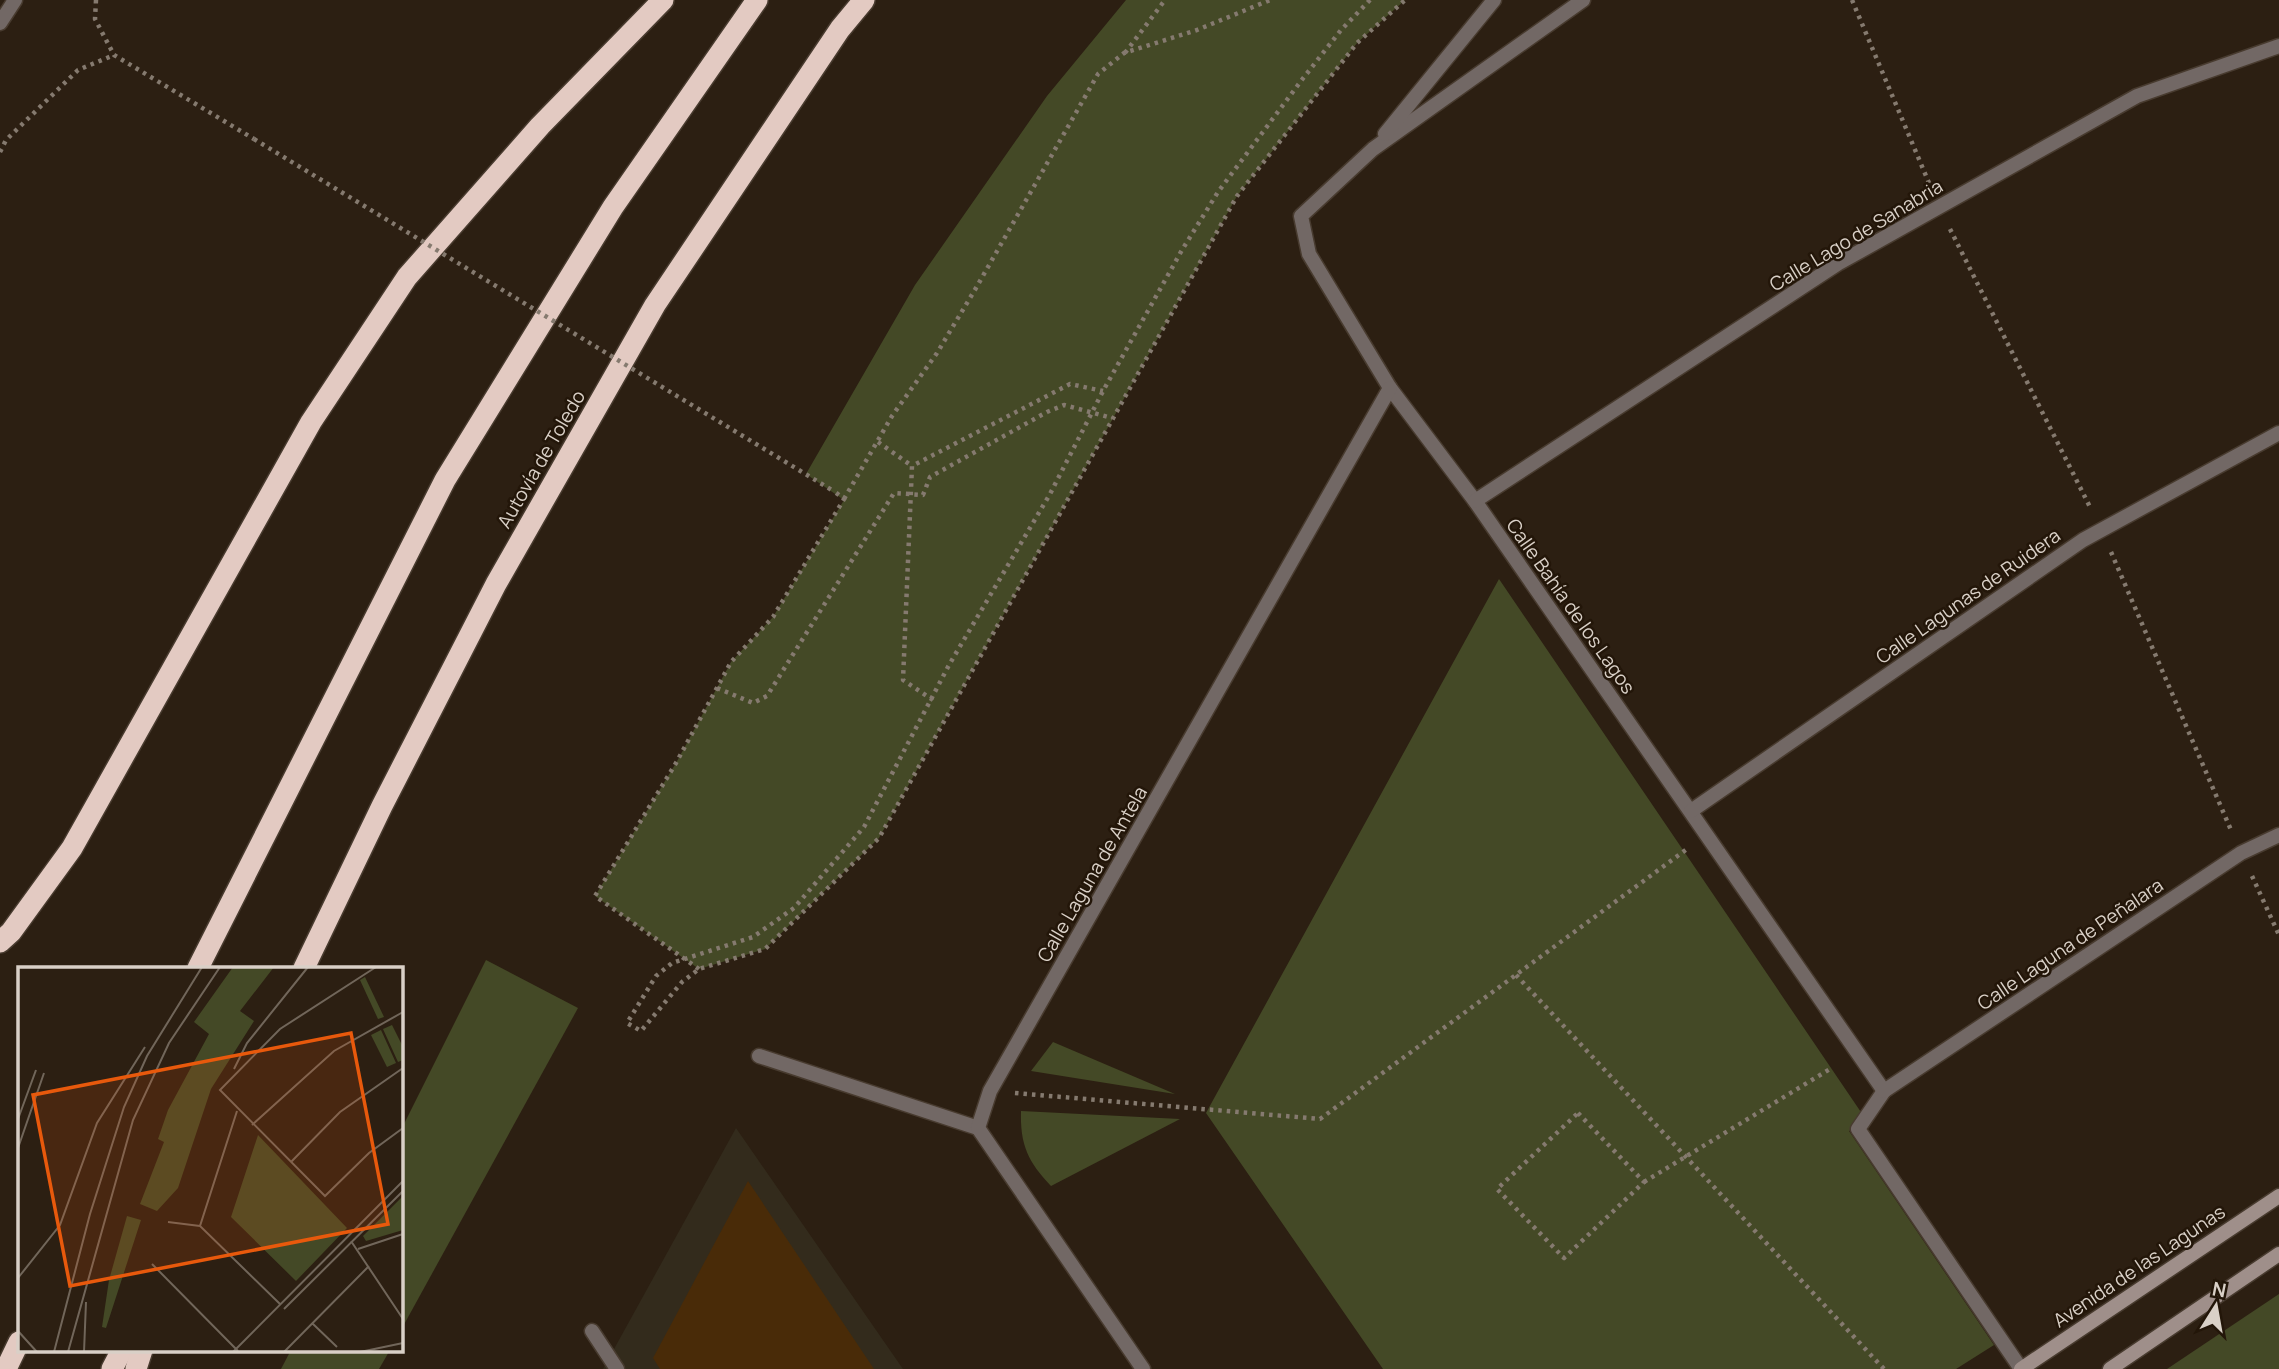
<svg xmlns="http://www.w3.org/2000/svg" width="2279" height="1369" font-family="Manrope,sans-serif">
<rect width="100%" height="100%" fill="#2c1f12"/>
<!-- commercial -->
<polygon fill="#332b1c" points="736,1128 903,1369 603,1369"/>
<!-- green -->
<g fill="#444926">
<polygon points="1126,0 1405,0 1357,43 1237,196 879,838 765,949 699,969 595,896 676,763 731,662 773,617 844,500 806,474 915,285 1047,96"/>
<polygon points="1499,579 1867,1121 1849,1131 1994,1345 1956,1369 1383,1369 1206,1113"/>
<polygon points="486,960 578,1008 401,1330 401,1130"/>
<polygon points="1053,1042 1175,1094 1031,1071"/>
<path d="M1021 1111 1180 1119 1051 1186C1028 1162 1020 1145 1021 1111Z"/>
<polygon points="2279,1294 2279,1369 2167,1369"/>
<polygon points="291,1350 390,1350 379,1369 281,1369"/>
</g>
<!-- building -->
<polygon fill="#492b08" points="748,1181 874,1369 660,1369 653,1358"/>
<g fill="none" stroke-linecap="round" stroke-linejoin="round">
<!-- pedestrian casing -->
<g stroke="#483b2f" stroke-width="17">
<polyline id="pedestrian" points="1884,1091 1858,1129 2021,1369"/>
</g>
<!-- minor casing -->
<g stroke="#483b2f" stroke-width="17">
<g id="minor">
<polyline points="1583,0 1373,149 1301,216 1309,254 1390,388 1475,501 1884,1091 2241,853 2279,835"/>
<polyline points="0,23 15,0"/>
<polyline points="1385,134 1494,0"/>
<polyline points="1475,501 1839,263 2137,96 2279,46"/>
<polyline points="1691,811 2083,540 2279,433"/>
<polyline points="759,1056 978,1128"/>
<polyline points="592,1331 617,1369"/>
<polyline points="1143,1369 978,1128 990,1091 1390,388"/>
</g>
</g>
<!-- secondary casing -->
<g stroke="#483b2f" stroke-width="17">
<g id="secondary">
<polyline points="2021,1369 2279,1196"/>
<polyline points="2110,1369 2279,1254"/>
</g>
</g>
<!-- motorway casing -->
<g stroke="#483b2f" stroke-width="24">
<g id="motorway">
<polyline points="0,942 11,932 72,848 311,422 407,277 540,126 663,0"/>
<polyline points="198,968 445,480 613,207 757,0"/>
<polyline points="304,968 382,806 496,584 655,305 840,29 864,0"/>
<polyline points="6,1369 19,1342"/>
<polyline points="112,1369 122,1350"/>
<polyline points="136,1369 142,1350"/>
</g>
</g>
<!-- path -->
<g stroke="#857a6f" stroke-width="4.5" stroke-dasharray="3.5 5" stroke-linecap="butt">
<polyline points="96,0 95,19 114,55 254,139"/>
<polyline points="1370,0 1341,30 1301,81 1218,192 1182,250 1103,391 1050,494 949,665 864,827 794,908 753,937 672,963 656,976 627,1023 641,1031 682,982 699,969 765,949 879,838 1237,196 1357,43 1405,0"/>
<polyline points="1852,0 1929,183"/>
<polyline points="1125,53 1165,0"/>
<polyline points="0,152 6,140 78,70 114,55"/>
<polyline points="1950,229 2091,509"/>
<polyline points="878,442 912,466"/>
<polyline points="844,499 892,416 937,353 976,288 1098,74 1124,53 1197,30 1270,0"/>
<polyline points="2111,552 2231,830"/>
<polyline points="717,688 753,703 767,696 894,493 923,495 930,477 1047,412 1064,405 1112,418"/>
<polyline points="933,700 903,680 912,466 1070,384 1103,391"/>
<polyline points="2252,876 2279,935"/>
<polyline points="699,969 595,896 676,763 731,662 773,617 844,499 835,492"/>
<polyline points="1516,975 1884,1369"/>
<polyline points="1015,1093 1320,1119 1687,849"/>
<polygon points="1578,1113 1644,1182 1564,1258 1497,1189"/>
<polyline points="1644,1182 1830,1069"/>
</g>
<!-- pedestrian -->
<use href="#pedestrian" stroke="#726865" stroke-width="14"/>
<!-- minor -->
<use href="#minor" stroke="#726865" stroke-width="14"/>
<!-- secondary -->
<use href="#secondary" stroke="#9f8f8a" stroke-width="14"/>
<!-- motorway -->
<use href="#motorway" stroke="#e3cac2" stroke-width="21"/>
<!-- path-bridge -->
<polyline stroke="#857a6f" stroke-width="4.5" stroke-dasharray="3.5 5" stroke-linecap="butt" points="254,139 835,492"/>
</g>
<g text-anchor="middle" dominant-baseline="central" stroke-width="5" stroke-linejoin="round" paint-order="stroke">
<!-- street labels -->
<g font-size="19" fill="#d9d0c7" stroke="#231609">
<text transform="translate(1856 235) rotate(-31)">Calle Lago de Sanabria</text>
<text transform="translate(541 459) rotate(-60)">Autovía de Toledo</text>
<text transform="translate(1968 596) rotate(-35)">Calle Lagunas de Ruidera</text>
<text transform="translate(1571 606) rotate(55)">Calle Bahía de los Lagos</text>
<text transform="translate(1092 874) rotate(-60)">Calle Laguna de Antela</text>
<text transform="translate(2070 944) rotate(-34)">Calle Laguna de Peñalara</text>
<text transform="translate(2139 1266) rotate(-34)">Avenida de las Lagunas</text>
</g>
</g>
<!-- overview -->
<g transform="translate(18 967)">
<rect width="385" height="385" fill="#2c1f12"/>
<path d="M215 0H256L222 44 236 54 193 122 160 221 139 244 122 237 146 175 140 172 150 143 191 67 176 55ZM347 10 366 50 360 52 342 13ZM374 58 385 80V93L380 95 365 62ZM363 63 378 96 369 100 353 68ZM240 168 329 261 278 314 213 250ZM385 229V263L348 274 345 269ZM109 249 123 253 88 361 84 360 91 313Z" fill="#444926"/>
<path fill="none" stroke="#71665a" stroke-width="2" d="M358 0 262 62 202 123 307 229 351 186 385 161M216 102 229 76 290 0M219 144 182 259 262 337M0 152 18 103M234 158 316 84 385 45M0 181 26 106M273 195 322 145 385 101M150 255 182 259M333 274 385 352M340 282 385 267M134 297 220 384M0 311 42 258 79 156 127 80M266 342 385 224M294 356 319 380M0 364 19 385M36 385 72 247 106 140 129 89 184 0M50 385 115 153 151 76 202 0M66 385 68 335M215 385 385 214M266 385 351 299M342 385 385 376"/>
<path fill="#e8590c" fill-opacity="0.15" stroke="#e8590c" stroke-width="3.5" d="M333 66 370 257 52 319 15 128Z"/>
<rect width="385" height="385" fill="none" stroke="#d9d0c7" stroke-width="3.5"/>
</g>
<!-- north arrow -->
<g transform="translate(2216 1306) rotate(11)" stroke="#231609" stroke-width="5" paint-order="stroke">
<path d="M0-5L12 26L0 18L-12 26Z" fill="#d9d0c7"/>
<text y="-10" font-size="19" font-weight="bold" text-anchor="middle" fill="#d9d0c7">N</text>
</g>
</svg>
